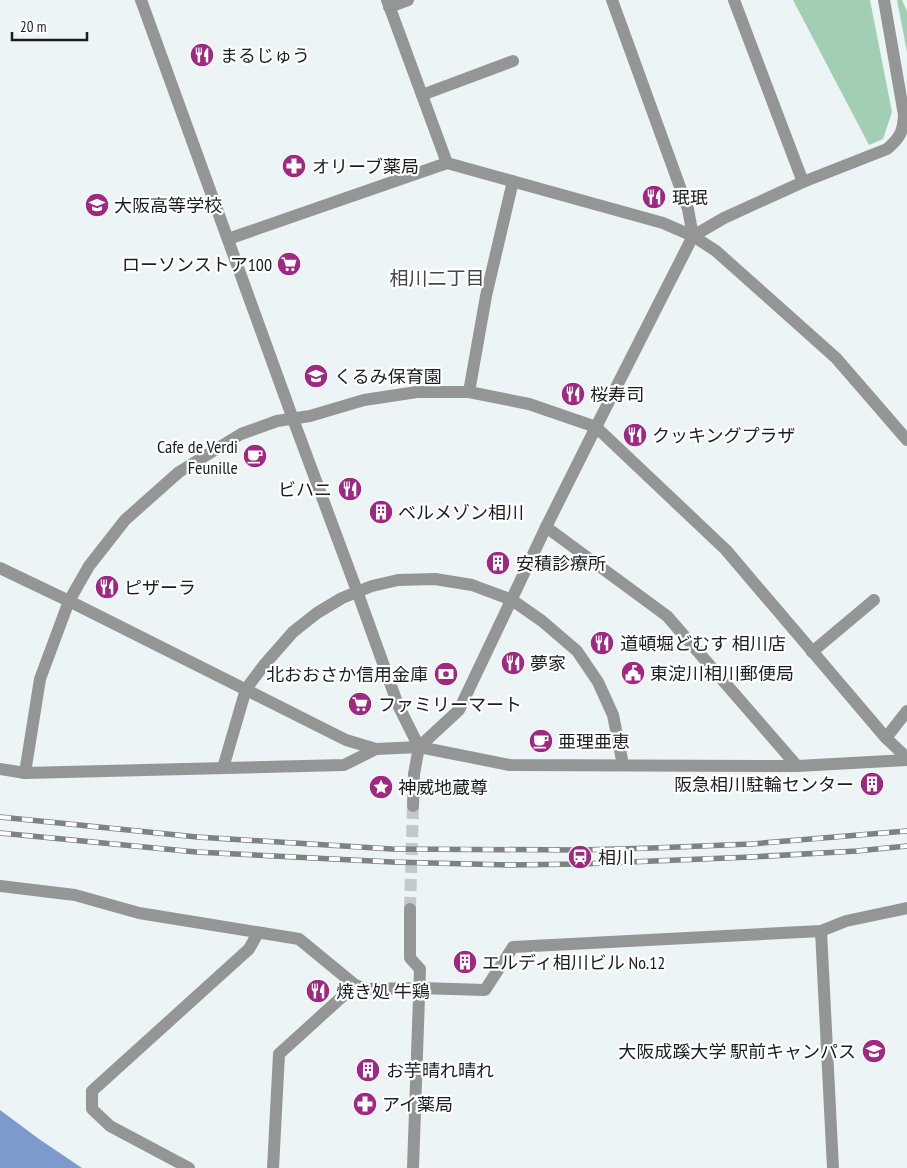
<svg xmlns="http://www.w3.org/2000/svg" width="907" height="1168" font-family="'PT Sans Narrow','Noto Sans JP',sans-serif">
<rect width="100%" height="100%" fill="#edf4f6"/>
<!-- green -->
<g fill="#a2cfb3">
<polygon points="793,0 870,0 892,112 883,139 869,145"/>
<polygon points="897,0 902,0 907,11 907,52"/>
</g>
<!-- water -->
<polygon fill="#7d9acc" points="0,1110 39,1139 82,1168 0,1168"/>
<g fill="none" stroke-linecap="round" stroke-linejoin="round">
<!-- minor-tunnel -->
<polyline stroke="#c3c9cb" stroke-width="12" stroke-dasharray="12 6" stroke-linecap="butt" points="410,909 413,806"/>
<!-- minor -->
<g stroke="#939695" stroke-width="12">
<polyline points="141,0 293,419 357,591 398,705 419,747"/>
<polyline points="387,0 447,163"/>
<polyline points="612,0 688,209 693,236"/>
<polyline points="734,0 803,182"/>
<polyline points="389,7 408,0"/>
<polyline points="422,95 513,61"/>
<polyline points="228,239 447,163 663,223 693,236 716,251 836,358 907,440"/>
<polyline points="469,392 486,296 513,181"/>
<polyline points="546,527 667,616 797,766"/>
<polyline points="0,568 69,601 346,740 376,749 419,747 510,765 797,766 907,760"/>
<polyline points="812,652 874,600"/>
<polyline points="886,738 907,711"/>
<polyline points="223,768 246,689 264,665 293,632 317,613 342,598 372,586 398,580 435,579 472,585 512,600 542,621 577,651 598,682 613,715 623,765"/>
<polyline points="0,769 25,773 344,765 376,749"/>
<polyline points="25,773 40,679 69,601 89,566 125,520 179,472 241,434 277,421 310,416 364,400 417,392 469,392 529,404 596,427 726,550 886,738 907,758"/>
<path d="M413 806 414 774 419 747 459 710 546 527 596 427 693 236 724 218 803 182 887 149C900 138 903 132 904 115L884 0"/>
<polyline points="0,886 75,895 139,913 299,939 355,985 366,989 419,988 485,990 513,947 821,931 846,921 907,908"/>
<polyline points="410,909 410,958 420,969 413,1168"/>
<polyline points="821,931 833,1168"/>
<polyline points="189,1168 110,1126 92,1109 92,1091 249,949 258,933"/>
<polyline points="273,1168 279,1054 355,985"/>
</g>
<!-- rail casing -->
<g stroke="#7d8283" stroke-width="5.5">
<g id="rail">
<polyline points="0,817 197,837 392,849 580,850 653,848 751,844 907,831"/>
<polyline points="0,833 196,852 392,862 510,865 581,864 751,857 857,851 907,846"/>
</g>
</g>
<!-- rail -->
<use href="#rail" stroke="#fff" stroke-width="4" stroke-dasharray="11" stroke-linecap="butt"/>
</g>
<!-- icons -->
<defs>
<g id="restaurant-disc" transform="scale(1.25)"><circle r="9.5" fill="#9e2882" stroke="#fff"/><path d="M-5-6h1v4h1v-4h1v4h1v-4h1v5L-1.5 .5V6h-2V.5L-5-1ZM5-6V6H3V1.5H1.5Q1.5-4 5-6Z" fill="#fff"/></g>
<g id="pharmacy-disc" transform="scale(1.25)"><circle r="9.5" fill="#9e2882" stroke="#fff"/><path d="M-2-6h4v4h4v4h-4v4h-4v-4h-4v-4h4Z" fill="#fff"/></g>
<g id="school-disc" transform="scale(1.25)"><circle r="9.5" fill="#9e2882" stroke="#fff"/><path d="M0-5L7-2L0 1L-7-2ZM-4 1L0 2.5L4 1V4Q0 6-4 4Z" fill="#fff"/></g>
<g id="supermarket-disc" transform="scale(1.25)"><circle r="9.5" fill="#9e2882" stroke="#fff"/><path d="M-6-5.5h2.5l.6 2H6L4.5 2H-2.5L-4.4-4H-6ZM-1.5 3.2a1.3 1.3 0 1 0 .1 0ZM3 3.2a1.3 1.3 0 1 0 .1 0Z" fill="#fff"/></g>
<g id="cafe-disc" transform="scale(1.25)"><circle r="9.5" fill="#9e2882" stroke="#fff"/><path d="M-5.5-4.5H6V0H3Q3 3.5 0 3.5H-2.5Q-5.5 3.5-5.5 0ZM3-3.2v2h1.7v-2ZM-6 4.5H4V6H-6Z" fill="#fff"/></g>
<g id="building-disc" transform="scale(1.25)"><circle r="9.5" fill="#9e2882" stroke="#fff"/><path d="M-4-6H4V6H1V3H-1V6H-4ZM-2.5-4.3h1.7v1.8h-1.7ZM.8-4.3h1.7v1.8H.8ZM-2.5-1h1.7V.8h-1.7ZM.8-1h1.7V.8H.8Z" fill="#fff"/></g>
<g id="civic-disc" transform="scale(1.25)"><circle r="9.5" fill="#9e2882" stroke="#fff"/><path d="M-.6-6.5H3V-4.5H.6V-3L4-1V1h2V6H-6V1h2V-1L-.6-3ZM-1.2 2.5V6h2.4V2.5Z" fill="#fff"/></g>
<g id="bank-disc" transform="scale(1.25)"><circle r="9.5" fill="#9e2882" stroke="#fff"/><path d="M-6-4H6V4H-6ZM0-2.3a2.3 2.3 0 1 0 0 4.6a2.3 2.3 0 1 0 0-4.6Z" fill="#fff"/></g>
<g id="sight-disc" transform="scale(1.25)"><circle r="9.5" fill="#9e2882" stroke="#fff"/><path d="M0-6L1.8-2.2L6-1.7L2.9 1.2L3.7 5.4L0 3.3L-3.7 5.4L-2.9 1.2L-6-1.7L-1.8-2.2Z" fill="#fff"/></g>
<g id="station-disc" transform="scale(1.25)"><circle r="9.5" fill="#9e2882" stroke="#fff"/><path d="M-3-6H3Q5-6 5-4V2Q5 4 3 4L4.5 6H3L1.5 4h-3L-3 6H-4.5L-3 4Q-5 4-5 2V-4Q-5-6-3-6ZM-3.5-4v3h7v-3ZM-3.5 1v1.5H-2V1ZM2 1v1.5H3.5V1Z" fill="#fff"/></g>
<g id="university-disc" transform="scale(1.25)"><circle r="9.5" fill="#9e2882" stroke="#fff"/><path d="M0-5L7-2L0 1L-7-2ZM-4 1L0 2.5L4 1V4Q0 6-4 4Z" fill="#fff"/></g>
</defs>
<g fill-rule="evenodd">
<use href="#restaurant-disc" x="202" y="55"/>
<use href="#pharmacy-disc" x="294" y="166"/>
<use href="#restaurant-disc" x="654" y="197"/>
<use href="#school-disc" x="97" y="205"/>
<use href="#supermarket-disc" x="289" y="264"/>
<use href="#school-disc" x="316" y="376"/>
<use href="#restaurant-disc" x="573" y="394"/>
<use href="#restaurant-disc" x="635" y="435"/>
<use href="#cafe-disc" x="255" y="456"/>
<use href="#restaurant-disc" x="350" y="489"/>
<use href="#building-disc" x="381" y="512"/>
<use href="#building-disc" x="498" y="563"/>
<use href="#restaurant-disc" x="107" y="587"/>
<use href="#restaurant-disc" x="602" y="643"/>
<use href="#restaurant-disc" x="513" y="663"/>
<use href="#civic-disc" x="633" y="673"/>
<use href="#bank-disc" x="446" y="674"/>
<use href="#supermarket-disc" x="360" y="704"/>
<use href="#cafe-disc" x="541" y="741"/>
<use href="#building-disc" x="872" y="784"/>
<use href="#sight-disc" x="381" y="787"/>
<use href="#station-disc" x="580" y="857"/>
<use href="#building-disc" x="465" y="962"/>
<use href="#restaurant-disc" x="318" y="991"/>
<use href="#university-disc" x="874" y="1051"/>
<use href="#building-disc" x="368" y="1070"/>
<use href="#pharmacy-disc" x="365" y="1104"/>
</g>
<g text-anchor="middle" dominant-baseline="central" stroke-width="4.5" stroke-linejoin="round" paint-order="stroke">
<!-- poi labels -->
<g font-size="18" fill="#1b1e1f" stroke="#fff" text-anchor="start">
<text x="220" y="55">まるじゅう</text>
<text x="312" y="166">オリーブ薬局</text>
<text x="672" y="197">珉珉</text>
<text x="114" y="205">大阪高等学校</text>
<text x="272" y="264" text-anchor="end">ローソンストア100</text>
<text x="334" y="376">くるみ保育園</text>
<text x="590" y="394">桜寿司</text>
<text x="652" y="435">クッキングプラザ</text>
<text x="238" y="446" text-anchor="end">Cafe de Verdi<tspan x="238" dy="21">Feunille</tspan></text>
<text x="332" y="489" text-anchor="end">ビハニ</text>
<text x="398" y="512">ベルメゾン相川</text>
<text x="516" y="563">安積診療所</text>
<text x="124" y="587">ピザーラ</text>
<text x="620" y="643">道頓堀どむす 相川店</text>
<text x="530" y="663">夢家</text>
<text x="650" y="673">東淀川相川郵便局</text>
<text x="428" y="674" text-anchor="end">北おおさか信用金庫</text>
<text x="378" y="704">ファミリーマート</text>
<text x="558" y="741">亜理亜恵</text>
<text x="854" y="784" text-anchor="end">阪急相川駐輪センター</text>
<text x="398" y="787">神威地蔵尊</text>
<text x="598" y="857">相川</text>
<text x="482" y="962">エルディ相川ビル No.12</text>
<text x="336" y="991">焼き処 牛鶏</text>
<text x="856" y="1051" text-anchor="end">大阪成蹊大学 駅前キャンパス</text>
<text x="386" y="1070">お芋晴れ晴れ</text>
<text x="382" y="1104">アイ薬局</text>
</g>
<!-- neighbourhood labels -->
<g font-size="19" fill="#424849" stroke="#fff">
<text x="437" y="278">相川二丁目</text>
</g>
</g>
<!-- scale -->
<path d="M12 32v8h75v-8" fill="none" stroke="#1b1e1f" stroke-width="2.5"/>
<text x="20" y="32" font-size="15" fill="#1b1e1f" stroke="#ffffff" stroke-width="4" paint-order="stroke">20 m</text>
</svg>
